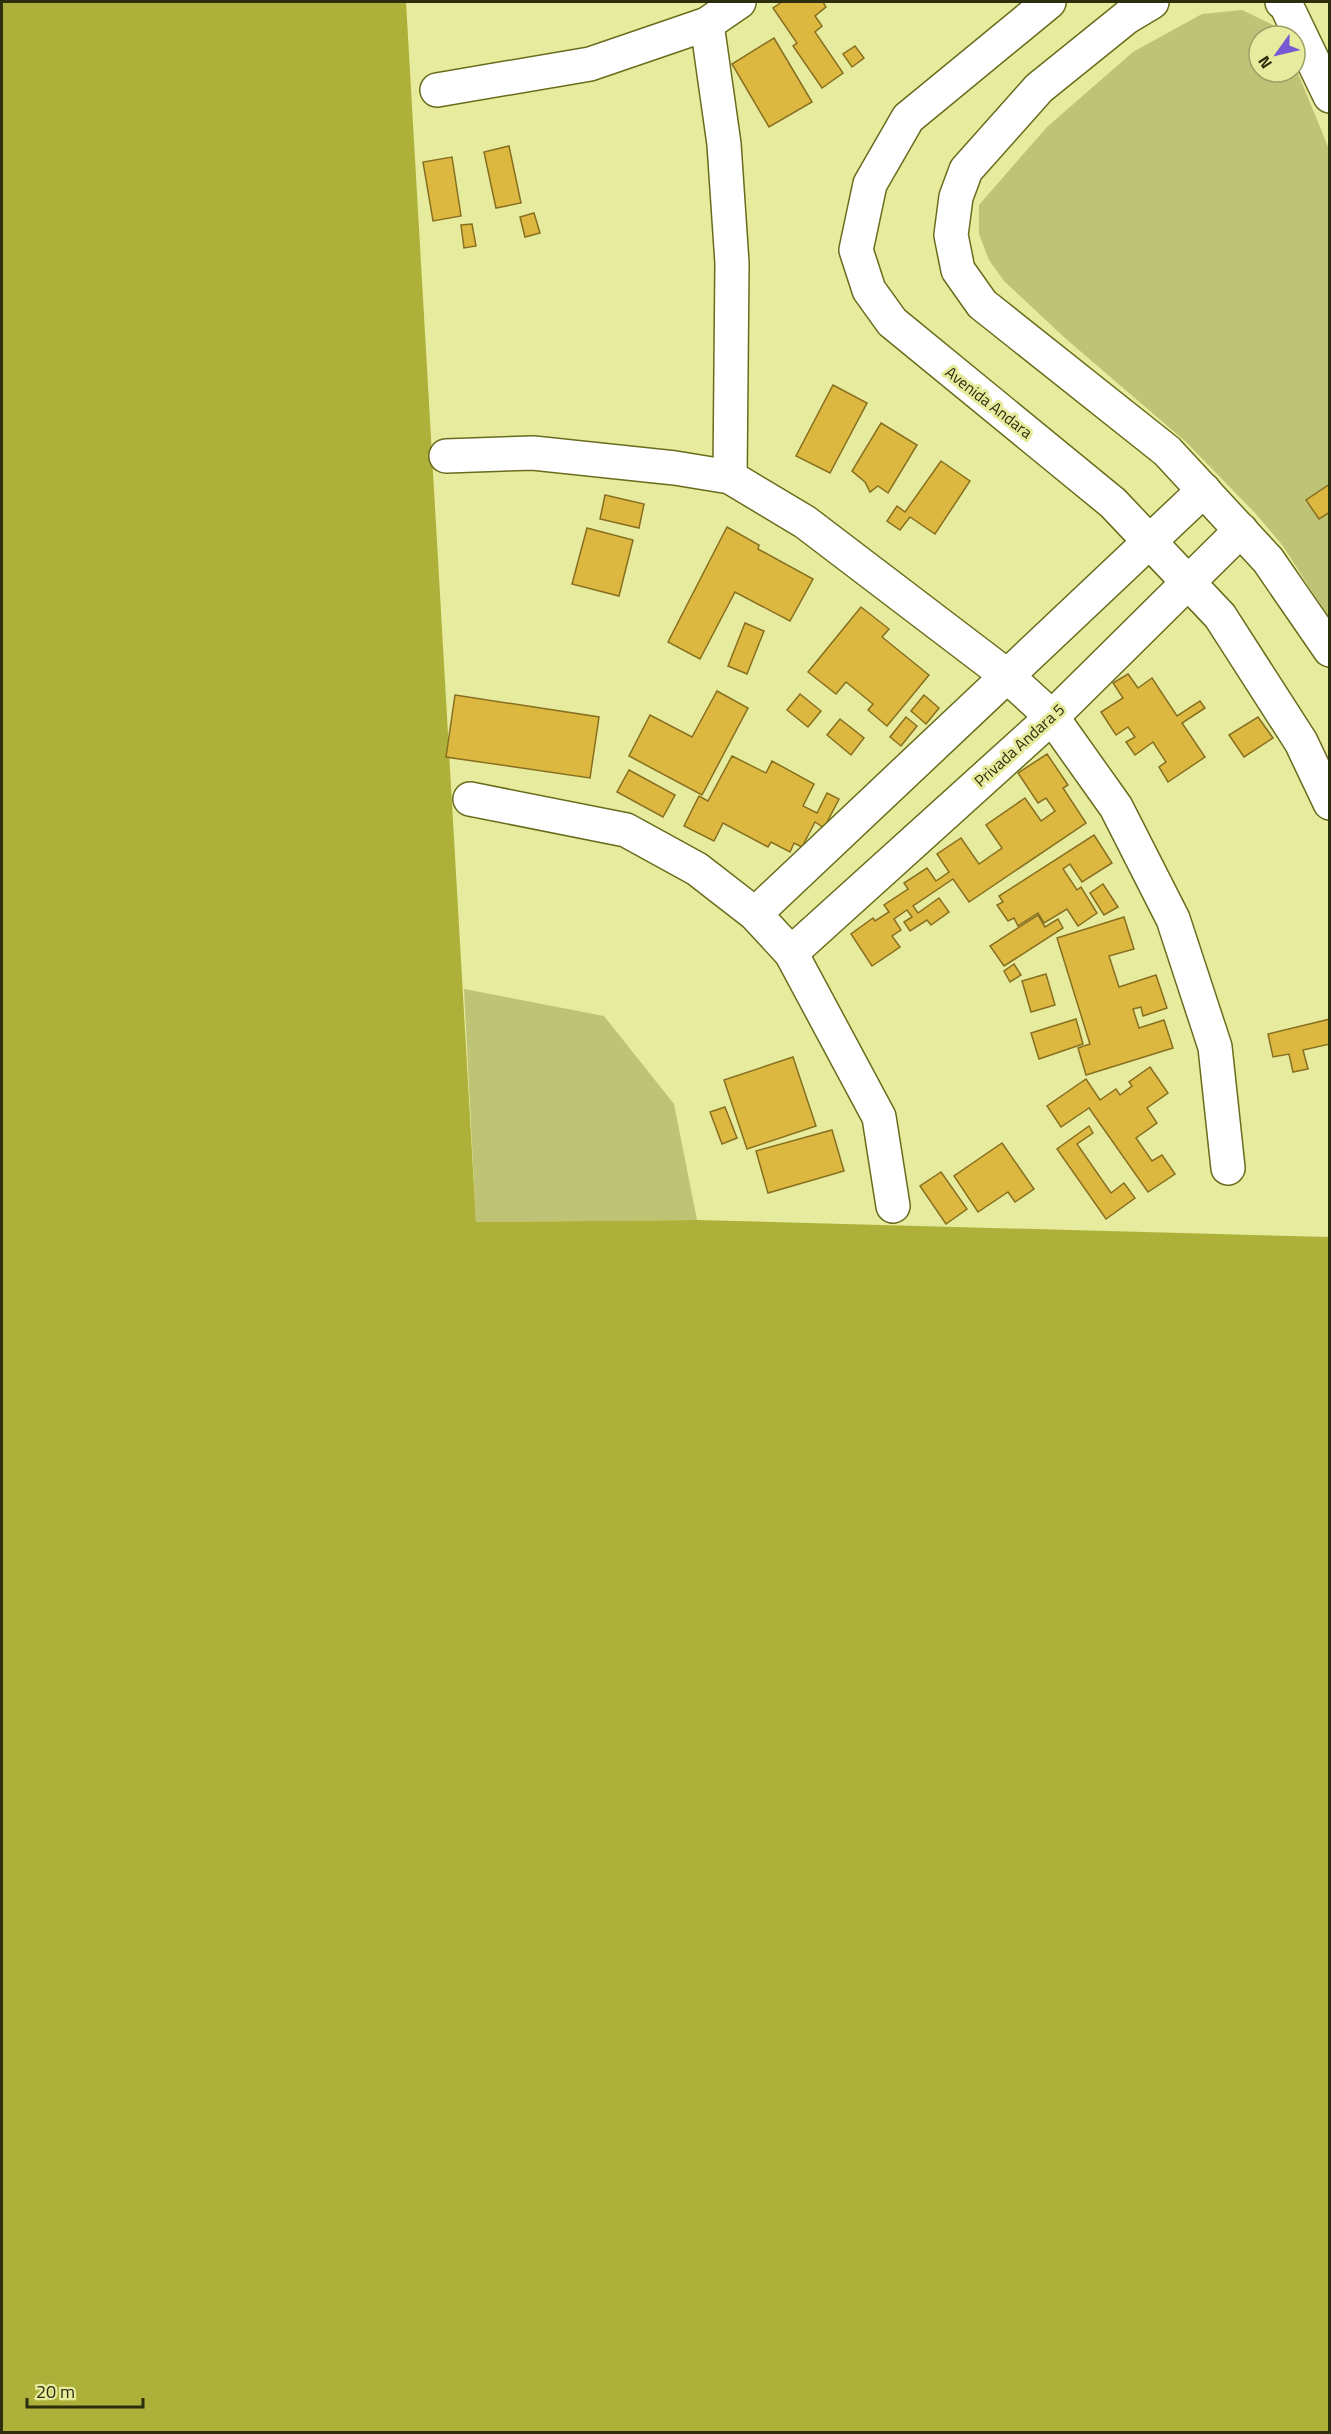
<svg xmlns="http://www.w3.org/2000/svg" width="1331" height="2434" font-family="'Titillium Web',sans-serif">
<rect width="100%" height="100%" fill="#e6eb9d"/>
<!-- green -->
<g fill="#bfc376">
<polygon points="1242,10 1273,25 1281,36 1259,36 1259,72 1295,72 1295,66 1329,149 1329,618 1283,546 1256,514 1186,442 1065,338 1004,281 989,260 979,234 979,205 1047,127 1133,52 1202,14"/>
<polygon points="464,989 604,1016 674,1104 697,1220 476,1222"/>
</g>
<!-- forest -->
<polygon fill="#adb139" points="2,2 406,2 476,1222 697,1220 1329,1237 1329,2432 2,2432"/>
<!-- building -->
<g fill="#ddb841" stroke="#876f1f" stroke-width="1.5">
<polygon points="782,2 823,2 826,7 815,16 822,26 815,32 843,73 822,88 793,46 797,43 773,8"/>
<polygon points="774,38 812,102 769,127 732,64"/>
<polygon points="855,46 864,58 852,67 843,54"/>
<polygon points="509,146 521,203 496,208 484,152"/>
<polygon points="452,157 461,216 433,221 423,162"/>
<polygon points="534,213 540,233 525,237 520,217"/>
<polygon points="472,224 476,246 464,248 461,225"/>
<polygon points="833,385 867,403 830,473 796,456"/>
<polygon points="881,423 917,445 888,493 878,486 870,492 865,482 852,471"/>
<polygon points="941,461 970,481 935,534 910,517 900,530 887,521 897,506 905,512"/>
<polygon points="1330,484 1330,512 1319,519 1306,500"/>
<polygon points="605,495 644,504 639,528 600,519"/>
<polygon points="727,527 759,545 758,549 813,579 790,621 735,592 700,659 668,642"/>
<polygon points="587,528 633,540 619,596 572,584"/>
<polygon points="861,607 889,629 882,637 929,675 887,726 868,710 873,704 846,682 836,694 808,672"/>
<polygon points="745,623 764,631 747,674 728,666"/>
<polygon points="1128,674 1138,688 1152,678 1177,716 1200,701 1205,708 1182,723 1205,757 1168,782 1159,767 1166,762 1153,742 1135,755 1126,742 1135,737 1128,727 1116,735 1101,712 1123,698 1113,683"/>
<polygon points="717,691 748,708 702,795 629,756 650,715 692,737"/>
<polygon points="800,694 821,711 808,727 787,710"/>
<polygon points="455,695 599,717 590,778 446,757"/>
<polygon points="924,695 939,708 926,724 911,711"/>
<polygon points="906,717 917,726 901,746 890,737"/>
<polygon points="1258,717 1273,738 1244,757 1229,735"/>
<polygon points="840,719 864,738 851,755 827,735"/>
<polygon points="1047,754 1068,785 1063,788 1086,823 969,902 953,879 913,906 918,913 939,898 949,912 931,925 927,920 910,931 904,922 912,917 907,910 894,919 901,930 892,936 900,947 872,966 851,934 873,918 875,921 889,912 884,905 908,889 904,883 927,868 936,881 949,872 937,854 961,838 979,864 1002,848 986,825 1025,798 1041,821 1055,811 1046,798 1038,803 1018,773"/>
<polygon points="732,756 766,773 772,761 814,784 803,806 817,813 827,793 839,799 824,828 815,822 802,847 794,843 790,852 771,842 768,847 723,823 714,841 684,826 699,796 708,801"/>
<polygon points="629,770 675,795 663,817 617,792"/>
<polygon points="1094,835 1112,863 1082,882 1070,864 1063,869 1077,890 1081,887 1097,913 1078,926 1067,909 1044,923 1038,913 1018,926 1014,918 1008,921 997,905 1003,902 999,896"/>
<polygon points="1103,884 1118,907 1104,915 1090,893"/>
<polygon points="1038,915 1045,927 1058,919 1063,928 1004,966 990,946"/>
<polygon points="1124,917 1134,949 1109,956 1119,987 1156,975 1167,1008 1143,1016 1141,1007 1133,1009 1139,1028 1164,1020 1173,1048 1086,1075 1078,1048 1090,1044 1057,938"/>
<polygon points="1014,964 1021,975 1010,982 1004,971"/>
<polygon points="1046,974 1055,1005 1031,1012 1022,981"/>
<polygon points="1076,1019 1083,1044 1039,1059 1031,1033"/>
<polygon points="1330,1019 1330,1044 1303,1050 1308,1069 1293,1072 1289,1054 1273,1057 1268,1034"/>
<polygon points="793,1057 816,1126 747,1149 724,1080"/>
<polygon points="1150,1067 1168,1093 1147,1108 1157,1123 1136,1138 1152,1161 1162,1155 1175,1174 1148,1192 1089,1108 1061,1127 1047,1106 1086,1079 1100,1100 1116,1089 1120,1095 1132,1086 1129,1082"/>
<polygon points="725,1107 737,1138 722,1144 710,1112"/>
<polygon points="1089,1126 1093,1133 1077,1144 1111,1193 1124,1183 1135,1198 1106,1219 1057,1149"/>
<polygon points="832,1130 844,1171 768,1193 756,1151"/>
<polygon points="1002,1143 1034,1189 1015,1202 1008,1192 978,1212 954,1176"/>
<polygon points="941,1172 967,1209 946,1224 920,1186"/>
</g>
<g fill="none" stroke-linecap="round" stroke-linejoin="round">
<!-- minor casing -->
<g stroke="#696c1c" stroke-width="36">
<g id="minor">
<polyline points="1049,2 908,118 870,184 856,250 869,290 892,322 1113,503 1220,616 1301,742 1330,803"/>
<polyline points="1152,2 1127,17 1039,88 966,170 956,197 951,235 958,270 982,304 1167,451 1268,560 1330,650"/>
<polyline points="1282,2 1286,5 1330,96"/>
<polyline points="707,24 724,144 732,263 730,477"/>
<polyline points="437,90 590,64 707,24 739,2"/>
<polyline points="446,456 533,453 675,468 730,477 805,522 1006,675 1052,717 1116,807 1173,919 1215,1047 1228,1168"/>
<polyline points="470,799 626,830 697,869 755,914 791,953 879,1117 893,1206"/>
<polyline points="755,914 1204,490"/>
<polyline points="791,953 1052,717 1241,530"/>
</g>
</g>
<!-- minor -->
<use href="#minor" stroke="#fff" stroke-width="33"/>
</g>
<g text-anchor="middle" dominant-baseline="central" stroke-width="6" stroke-linejoin="round" paint-order="stroke">
<!-- street labels -->
<g font-size="16" fill="#2d2e0e" stroke="#e6eb9d">
<text transform="translate(989 402) rotate(38)">Avenida Andara</text>
<text transform="translate(1019 745) rotate(-42)">Privada Andara 5</text>
</g>
</g>
<!-- border -->
<rect width="1331" height="2434" fill="none" stroke="#2d2e0e" stroke-width="6"/>
<!-- north arrow -->
<g transform="translate(1277 54) rotate(236)"><circle r="28" fill="#e6eb9d" stroke="#9c9f64" stroke-width="1.5"/>
<path d="M0-4.5L10 22L0 15L-10 22Z" fill="#7859d3"/>
<text y="-9" font-size="16" font-weight="bold" text-anchor="middle" fill="#2d2e0e">N</text>
</g>
<!-- scale -->
<path d="M27 2398v9h116v-9" fill="none" stroke="#2d2e0e" stroke-width="3"/>
<text x="36" y="2398" font-size="18" fill="#2d2e0e" stroke="#e6eb9d" stroke-width="4.5" paint-order="stroke">20 m</text>
</svg>
